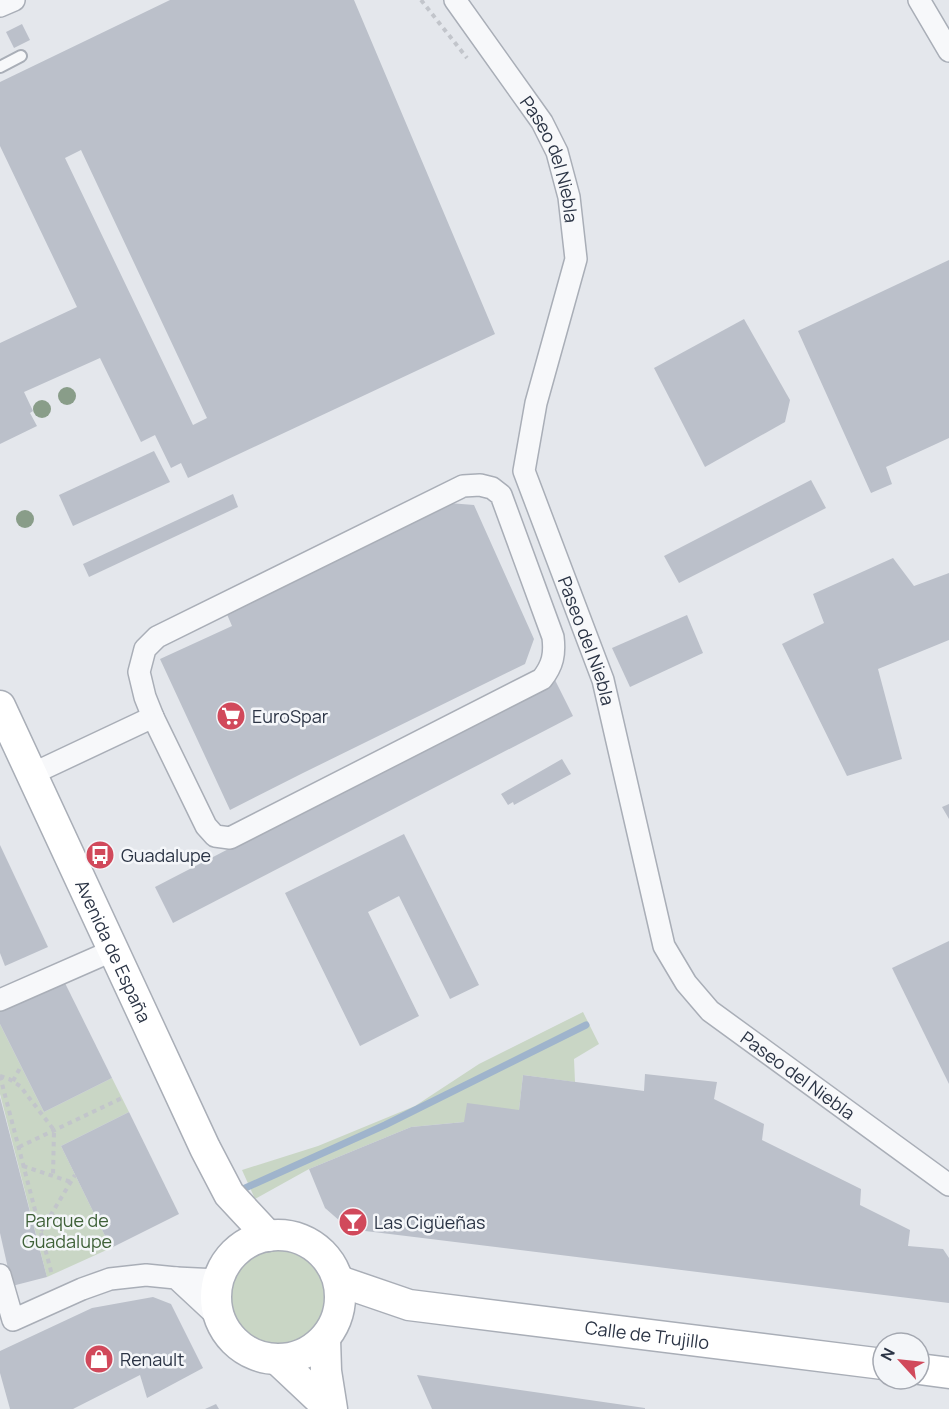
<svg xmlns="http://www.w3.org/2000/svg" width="949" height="1409" font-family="Manrope,sans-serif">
<rect width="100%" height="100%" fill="#e4e7ec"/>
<!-- green -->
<g fill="#c9d6c5">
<polygon points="583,1012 599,1044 574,1059 575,1082 523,1075 519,1110 464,1122 411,1127 309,1169 255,1199 242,1170 318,1146 415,1106 479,1064"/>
<polygon points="0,1024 44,1112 112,1078 129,1112 61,1146 111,1248 47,1277 0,1094"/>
<circle cx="277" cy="1297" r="47"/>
</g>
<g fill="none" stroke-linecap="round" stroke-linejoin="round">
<!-- stream -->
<polyline stroke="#9fb4cc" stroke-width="7" points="243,1189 385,1125 586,1025"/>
</g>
<!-- building -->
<g fill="#bbc0ca" fill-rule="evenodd">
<path d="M170 0H354L495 334 188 478 181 463 171 468 155 435 141 442 100 358 24 392 33 411 30 413 37 426 0 444V343L77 307 0 146V82ZM81 150 207 418 193 425 65 158Z"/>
<polygon points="22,24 30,40 14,48 6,32"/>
<polygon points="949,260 949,438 886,467 892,484 871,493 798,331"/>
<polygon points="744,319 790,400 785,422 705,467 654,368"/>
<polygon points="154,451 170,482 73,526 59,495"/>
<polygon points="811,480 826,508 679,583 664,556"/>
<polygon points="233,494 238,507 89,577 83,564"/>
<polygon points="449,503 474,505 534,639 525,664 303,773 230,810 160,659 232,626 226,612"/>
<polygon points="893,558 914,586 949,573 949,640 878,669 902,759 847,776 782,644 824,623 813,594"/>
<polygon points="687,615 703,653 630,687 612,648"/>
<polygon points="555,680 573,716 173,923 155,887"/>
<polygon points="562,759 571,774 514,805 513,802 508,805 501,794"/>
<polygon points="949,804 949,819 942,807"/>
<polygon points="404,834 479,985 450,999 399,896 368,912 419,1016 360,1046 285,893"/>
<polygon points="0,845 48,947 5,966 0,953"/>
<polygon points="949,941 949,1084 892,968"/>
<polygon points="62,977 112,1078 44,1112 0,1024 0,1007"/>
<polygon points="645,1074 717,1082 714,1099 764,1124 762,1140 861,1189 860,1205 910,1230 908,1246 943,1249 949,1258 949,1303 349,1229 325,1208 309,1169 411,1127 464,1122 467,1103 519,1110 523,1075 644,1091"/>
<polygon points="0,1097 47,1277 12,1286 0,1233"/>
<polygon points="129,1112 179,1214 111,1248 61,1146"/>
<polygon points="153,1297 171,1304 203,1368 147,1398 140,1375 73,1409 10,1409 0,1373 0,1351 92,1308"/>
<polygon points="417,1375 645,1408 645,1409 432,1409"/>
<polygon points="216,1404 219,1409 205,1409"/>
</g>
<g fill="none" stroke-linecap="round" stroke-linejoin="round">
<!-- lane casing -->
<g stroke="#a9aeb7" stroke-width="14">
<polyline id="lane" points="0,67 21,56"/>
</g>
<!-- street casing -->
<g stroke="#a9aeb7" stroke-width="24">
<g id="street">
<path id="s1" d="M455 0 542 122 557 152 569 197 576 259 536 403 524 471 603 680 664 946 686 983 710 1011 949 1185"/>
<polyline points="919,0 949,51"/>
<polyline points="0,6 14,0"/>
<path d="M480 485 492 488 501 495 553 637C555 654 553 665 542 679L230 838 215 836 206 826 153 717 145 697 139 672 145 649 157 637 463 486Z"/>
<polyline points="32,774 153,717"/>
<polyline points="0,1000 114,950"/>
<polyline points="0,1275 13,1320 82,1289 110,1279 146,1275 176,1278 219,1318"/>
<polyline points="176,1278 218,1280"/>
</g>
</g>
<!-- secondary casing -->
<g stroke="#a9aeb7" stroke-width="33">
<g id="secondary">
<path id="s2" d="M0 706 205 1148 229 1194 268 1236"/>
<circle cx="278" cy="1297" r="62"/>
<path id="s3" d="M339 1281 409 1305 883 1364"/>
<polyline points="325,1339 326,1371 332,1409"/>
<polyline points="278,1360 330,1409"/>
<polyline points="919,1369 949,1373"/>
</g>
</g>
<!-- path -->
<g stroke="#c2c5cb" stroke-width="4" stroke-dasharray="4.5 4.5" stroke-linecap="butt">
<polyline points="421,0 467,58"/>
<polyline points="0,1076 52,1275"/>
<polyline points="0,1076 9,1079 20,1086 54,1130 53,1176"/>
<polyline points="13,1081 21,1066"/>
<polyline points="19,1147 122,1098"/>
<polyline points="23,1166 71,1182"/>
<polyline points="41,1231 75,1175"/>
</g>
<!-- lane -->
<use href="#lane" stroke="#f7f8fa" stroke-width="10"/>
<!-- street -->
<use href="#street" stroke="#f7f8fa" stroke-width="21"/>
<!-- secondary -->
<use href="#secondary" stroke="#fff" stroke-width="30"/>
</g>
<!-- trees -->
<g fill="#899d89">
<circle cx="67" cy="396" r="9"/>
<circle cx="42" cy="409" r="9"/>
<circle cx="25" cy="519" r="9"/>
</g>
<!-- icons -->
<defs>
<g id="supermarket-disc" transform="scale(1.5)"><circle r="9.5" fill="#d1495b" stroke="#f4f6f9"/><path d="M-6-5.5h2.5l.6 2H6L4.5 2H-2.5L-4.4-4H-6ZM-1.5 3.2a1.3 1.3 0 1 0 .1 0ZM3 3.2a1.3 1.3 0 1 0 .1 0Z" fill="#fff"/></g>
<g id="bus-disc" transform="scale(1.5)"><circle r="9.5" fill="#d1495b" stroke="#f4f6f9"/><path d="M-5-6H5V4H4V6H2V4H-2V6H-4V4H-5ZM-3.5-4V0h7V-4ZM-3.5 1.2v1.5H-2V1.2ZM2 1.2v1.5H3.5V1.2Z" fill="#fff"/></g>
<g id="bar-disc" transform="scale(1.5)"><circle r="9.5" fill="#d1495b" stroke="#f4f6f9"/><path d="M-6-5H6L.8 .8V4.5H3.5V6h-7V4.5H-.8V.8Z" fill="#fff"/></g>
<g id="shop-disc" transform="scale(1.5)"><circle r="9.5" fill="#d1495b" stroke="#f4f6f9"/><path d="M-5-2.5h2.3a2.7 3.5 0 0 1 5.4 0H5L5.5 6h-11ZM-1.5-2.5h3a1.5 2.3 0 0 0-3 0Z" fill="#fff"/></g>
</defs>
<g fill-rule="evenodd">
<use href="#supermarket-disc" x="231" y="716"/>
<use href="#bus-disc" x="100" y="855"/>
<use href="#bar-disc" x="353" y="1222"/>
<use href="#shop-disc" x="99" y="1359"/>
</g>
<g text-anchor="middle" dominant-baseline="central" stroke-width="5" stroke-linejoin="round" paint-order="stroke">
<!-- street labels -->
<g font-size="18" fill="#2b3445" stroke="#f4f6f9">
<text stroke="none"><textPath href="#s1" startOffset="188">Paseo del Niebla</textPath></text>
<text stroke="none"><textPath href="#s1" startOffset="692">Paseo del Niebla</textPath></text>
<text stroke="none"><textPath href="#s2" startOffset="270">Avenida de España</textPath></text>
<text stroke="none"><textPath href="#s1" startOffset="1196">Paseo del Niebla</textPath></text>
<text stroke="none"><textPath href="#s3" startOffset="314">Calle de Trujillo</textPath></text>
</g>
<!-- poi labels -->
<g font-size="18" fill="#2b3445" stroke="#f4f6f9" text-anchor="start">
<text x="252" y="716">EuroSpar</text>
<text x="121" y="855">Guadalupe</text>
<text x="374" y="1222">Las Cigüeñas</text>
<text x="120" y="1359">Renault</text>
</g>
<!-- park labels -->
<g font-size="18" fill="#3f6138" stroke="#f4f6f9">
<text x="67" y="1220">Parque de<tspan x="67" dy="21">Guadalupe</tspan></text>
</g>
</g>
<!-- north arrow -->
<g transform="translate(901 1361) rotate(297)"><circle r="28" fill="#f4f6f9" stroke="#a4a8b1" stroke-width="1.5"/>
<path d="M0-4.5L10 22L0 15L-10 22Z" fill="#d1495b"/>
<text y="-9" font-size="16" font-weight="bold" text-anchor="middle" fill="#2b3445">N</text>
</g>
</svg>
